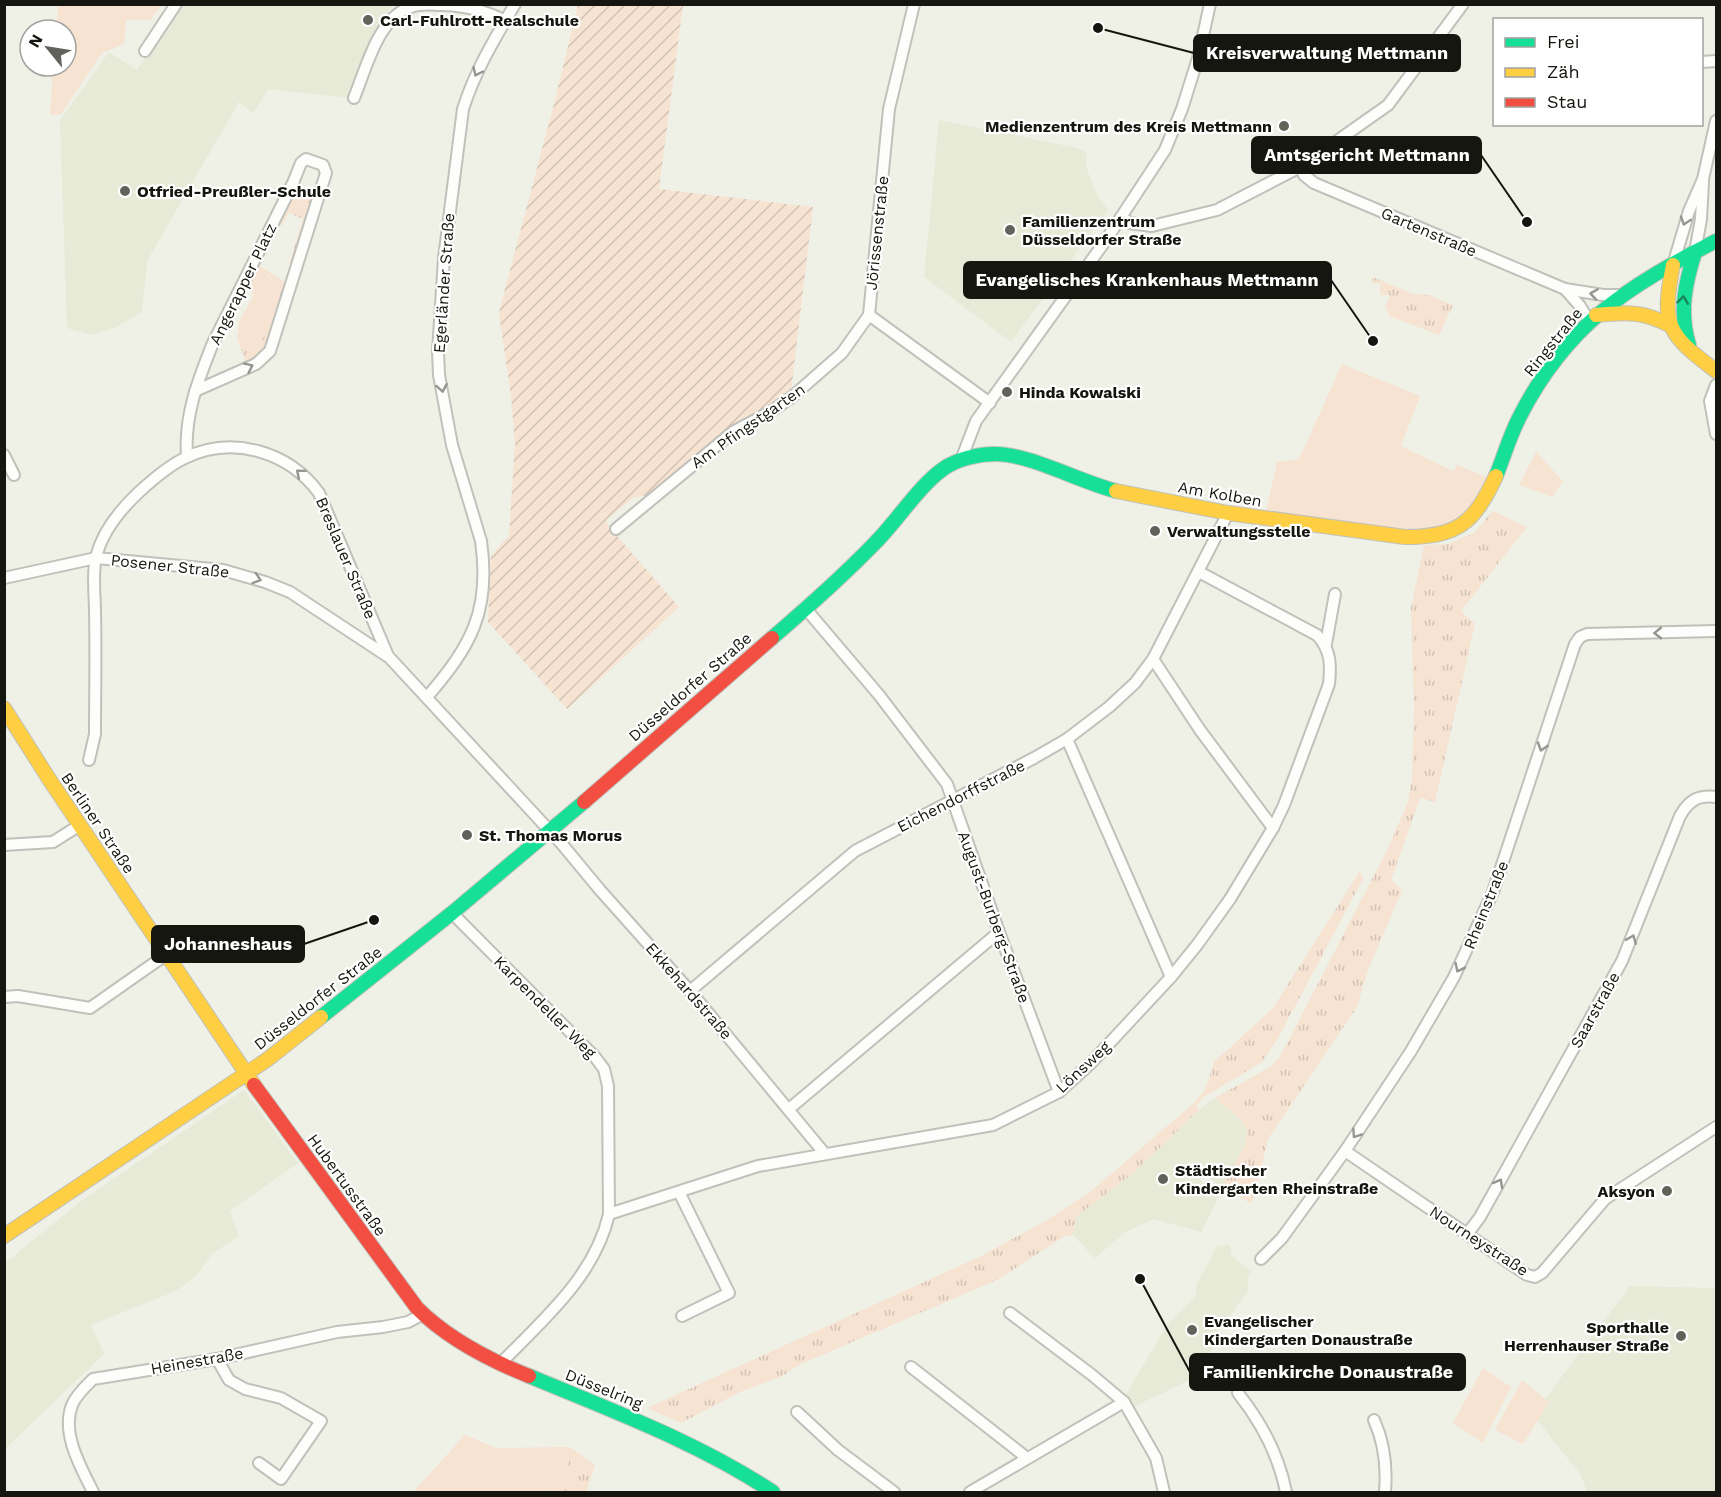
<svg xmlns="http://www.w3.org/2000/svg" width="1721" height="1497" font-family="'Work Sans',sans-serif">
<defs>
<pattern id="grass-tufts" width="24" height="20" patternUnits="userSpaceOnUse" patternTransform="scale(1.5)"><rect width="24" height="20" fill="#f6e3d2"/><path d="M3 7l-1-3M5 7V3M7 7l1-3M15 17l-1-3M17 17v-4M19 17l1-3" fill="none" stroke="#d2c2b3"/></pattern>
<pattern id="garden-furrows" width="10" height="10" patternUnits="userSpaceOnUse" patternTransform="scale(1.5)"><rect width="10" height="10" fill="#f6e3d2"/><path d="M-1 1l2-2M0 10L10 0M9 11l2-2" fill="none" stroke="#d2c2b3"/></pattern>
</defs>
<rect width="100%" height="100%" fill="#eff1e7"/>
<!-- built -->
<g fill="#e6ead7">
<polygon points="182,5 392,5 375,35 349,98 268,89 253,113 239,102 147,261 142,312 116,327 93,335 67,328 60,120 109,52 137,70"/>
<polygon points="939,120 1077,148 1087,153 1086,165 1089,175 1097,195 1108,210 1011,342 924,277"/>
<polygon points="244,1090 298,1163 230,1211 239,1236 212,1254 197,1275 176,1291 91,1325 104,1354 5,1449 5,1263 81,1201"/>
<polygon points="1215,1098 1239,1118 1248,1131 1244,1147 1221,1187 1204,1174 1200,1180 1219,1197 1201,1232 1153,1219 1124,1233 1095,1258 1073,1235 1076,1217 1132,1174 1199,1110"/>
<polygon points="1230,1245 1231,1255 1252,1272 1248,1277 1248,1291 1215,1336 1216,1343 1188,1381 1135,1406 1126,1394 1168,1324 1195,1296 1197,1284 1217,1246"/>
<polygon points="1630,1286 1716,1288 1716,1492 1587,1492 1581,1475 1533,1415"/>
</g>
<!-- grass -->
<g fill="url(#grass-tufts)">
<polygon points="303,192 314,200 294,265 289,264 303,219 289,213 281,226 276,224 292,194"/>
<polygon points="272,232 277,233 260,266 288,284 269,342 263,353 246,363 237,338 260,347 281,287 252,271"/>
<polygon points="1373,277 1413,294 1429,295 1453,305 1439,335 1389,316 1388,310 1385,308 1390,295 1380,295 1380,283 1371,283"/>
<polygon points="1493,511 1527,527 1461,611 1475,624 1435,802 1420,798 1391,880 1402,890 1368,970 1357,1007 1268,1139 1254,1197 1250,1203 1221,1187 1244,1147 1248,1131 1239,1118 1215,1098 1270,1067 1280,1057 1386,852 1408,802 1412,780 1414,704 1411,608 1424,545 1448,544 1474,533"/>
<polygon points="1360,871 1363,879 1277,1040 1262,1062 1204,1097 1196,1106 1199,1110 1132,1174 1076,1217 1073,1235 1065,1236 997,1280 801,1364 782,1376 740,1392 681,1423 647,1408 979,1257 1049,1219 1090,1192 1193,1104 1206,1088 1214,1062 1273,1008"/>
<polygon points="570,1447 595,1465 586,1492 545,1492 567,1476"/>
</g>
<!-- park -->
<g fill="#f6e3d2">
<polygon points="58,5 162,5 150,20 126,20 124,44 102,53 61,114 50,115 53,66 66,66 66,30 56,30"/>
<polygon points="255,271 281,287 260,347 237,338 239,322 254,294 249,291 252,285 248,283"/>
<path d="M1342 364 1420 396 1401 446 1453 471 1457 465 1487 477C1471 516 1460 527 1417 532L1266 512 1277 462 1299 459Z"/>
<polygon points="1536,452 1563,481 1552,497 1519,485"/>
<polygon points="1483,1368 1511,1387 1483,1443 1453,1423"/>
<polygon points="1522,1380 1549,1402 1523,1444 1495,1430"/>
<polygon points="465,1435 496,1448 570,1447 567,1476 545,1492 413,1492"/>
</g>
<!-- garden -->
<polygon fill="url(#garden-furrows)" points="578,5 683,5 659,189 813,207 791,392 769,408 734,426 649,495 633,498 606,520 610,528 679,607 567,709 488,622 491,556 509,535 515,444 511,396 499,314 500,308 555,100"/>
<g fill="none" stroke-linecap="round" stroke-linejoin="round">
<!-- street casing -->
<g stroke="#c0c1ba" stroke-width="14">
<g id="street">
<polyline points="145,51 176,4"/>
<polyline points="1702,62 1716,61"/>
<path d="M354 98C366 69 378 17 411 7 421 3 432 5 443 5 466 6 485 10 505 21"/>
<polyline points="1300,167 1304,175 1314,183 1565,289 1603,295 1621,295"/>
<polyline points="1121,217 1130,223 1152,226 1217,210 1300,167 1388,105 1463,4"/>
<polyline points="1695,252 1701,219 1703,182"/>
<polyline points="1673,265 1689,211 1703,179 1716,121"/>
<polyline points="1565,289 1580,306 1589,321"/>
<polyline points="869,315 889,109 914,4"/>
<polyline points="869,315 990,403"/>
<polyline points="1716,385 1710,401 1716,434"/>
<polyline points="4,455 14,475"/>
<path d="M187 456C184 416 198 380 213 343L293 183 301 163 306 159 323 165 326 173 270 351 256 364 195 391"/>
<polyline points="961,460 976,421 1106,240 1165,150 1182,109 1198,58 1210,4"/>
<polyline points="616,529 733,432 772,411 793,396 842,353 869,315"/>
<polyline points="4,578 96,558 223,570 265,582 290,592 387,656"/>
<polyline points="806,609 879,695 947,784 999,932 1059,1092"/>
<polyline points="1326,644 1335,594"/>
<polyline points="1153,659 1200,730 1273,828"/>
<path d="M427 697C471 646 491 611 481 541L452 445 439 375 438 351 444 258 463 109C475 71 495 38 515 4"/>
<polyline points="1067,739 1171,977"/>
<path d="M89 760 95 734C95 694 96 653 95 612 95 595 92 573 96 557 102 533 120 510 138 493 152 480 168 466 185 458 232 435 288 451 319 493L388 656 561 843 600 890 690 991 825 1154"/>
<polyline points="4,845 53,842 80,825"/>
<path d="M452 913 595 1057 604 1069 608 1086 609 1214C595 1276 543 1320 500 1364"/>
<polyline points="690,991 855,851 1034,758 1067,739 1109,707 1135,683 1153,659 1228,513"/>
<polyline points="4,997 18,996 90,1008 167,954"/>
<polyline points="789,1109 999,932"/>
<polyline points="1345,1151 1527,1275 1535,1277 1542,1273 1605,1199 1716,1127"/>
<polyline points="679,1192 729,1293 682,1316"/>
<path d="M609 1214 758 1166 993 1125 1059 1092 1091 1063 1171 977 1197 945 1230 899 1273 828 1284 805 1329 684C1331 665 1331 650 1317 635L1199 572"/>
<path d="M1468 1233 1480 1217 1622 961 1680 816C1689 800 1698 795 1716 797"/>
<polyline points="1261,1259 1282,1238 1345,1151 1411,1051 1454,977 1493,892 1575,644 1580,637 1587,634 1716,631"/>
<polyline points="1010,1313 1092,1375 1124,1402 1156,1458 1164,1492"/>
<polyline points="217,1359 229,1380 245,1389 281,1398 321,1421 281,1479 259,1463"/>
<polyline points="911,1367 1027,1458"/>
<path d="M1238 1393C1261 1422 1279 1456 1286 1492"/>
<polyline points="797,1412 838,1450 894,1492"/>
<path d="M1374 1420C1385 1444 1387 1467 1385 1492"/>
<path d="M93 1492C81 1467 61 1434 72 1405 76 1395 86 1386 93 1379L217 1359 337 1332 383 1327 408 1322 423 1314"/>
<polyline points="970,1492 1124,1402"/>
</g>
</g>
<!-- fast casing -->
<g stroke="#c0c1ba" stroke-width="16">
<g id="fast">
<path d="M1689 345C1679 312 1685 284 1695 252"/>
<path d="M1496 476C1504 456 1510 435 1520 416 1567 324 1628 286 1716 241"/>
<path d="M772 638C807 608 843 576 875 543 897 521 919 486 943 469 957 459 978 454 995 454 1030 454 1080 482 1116 491"/>
<polyline points="321,1017 452,913 584,802"/>
<path d="M529 1376C613 1411 697 1442 773 1492"/>
</g>
</g>
<!-- slow casing -->
<g stroke="#c0c1ba" stroke-width="16">
<g id="slow">
<path d="M1673 265C1661 325 1667 334 1716 371"/>
<path d="M1596 315C1626 312 1644 311 1671 326"/>
<path d="M1116 491 1228 513 1405 537C1458 537 1474 523 1496 476"/>
<polyline points="4,708 49,779 254,1085"/>
<polyline points="4,1236 268,1059 321,1017"/>
</g>
</g>
<!-- jam casing -->
<g stroke="#c0c1ba" stroke-width="16">
<g id="jam">
<polyline points="584,802 772,638"/>
<path d="M254 1085 417 1308C448 1339 489 1360 529 1376"/>
</g>
</g>
<!-- street -->
<use href="#street" stroke="#fdfdfb" stroke-width="10"/>
<!-- fast -->
<use href="#fast" stroke="#16e098" stroke-width="14"/>
<!-- slow -->
<use href="#slow" stroke="#ffcf43" stroke-width="14"/>
<!-- jam -->
<use href="#jam" stroke="#f24e42" stroke-width="14"/>
</g>
<!-- one-way arrows -->
<defs><path id="oneway-chevron" d="M-2-3.5L2.5 0L-2 3.5" fill="none" stroke-width="1.6" stroke-linecap="round" stroke-linejoin="round" transform="scale(1.5)"/></defs>
<g stroke="#959591">
<use href="#oneway-chevron" transform="translate(477 72) rotate(115)"/>
<use href="#oneway-chevron" transform="translate(1685 221) rotate(108)"/>
<use href="#oneway-chevron" transform="translate(1594 294) rotate(-171)"/>
<use href="#oneway-chevron" transform="translate(249 367) rotate(-25)"/>
<use href="#oneway-chevron" transform="translate(442 388) rotate(80)"/>
<use href="#oneway-chevron" transform="translate(300 473) rotate(-140)"/>
<use href="#oneway-chevron" transform="translate(257 579) rotate(18)"/>
<use href="#oneway-chevron" transform="translate(1658 633) rotate(179)"/>
<use href="#oneway-chevron" transform="translate(1542 747) rotate(108)"/>
<use href="#oneway-chevron" transform="translate(1632 939) rotate(-68)"/>
<use href="#oneway-chevron" transform="translate(1459 968) rotate(116)"/>
<use href="#oneway-chevron" transform="translate(1356 1134) rotate(124)"/>
<use href="#oneway-chevron" transform="translate(1499 1183) rotate(-61)"/>
</g>
<use stroke="#16855a" href="#oneway-chevron" transform="translate(1683 300) rotate(-83)"/>
<!-- markers -->
<g fill="#61635b" stroke="#fff" stroke-width="2">
<circle cx="368" cy="20" r="6"/>
<circle cx="1284" cy="126" r="6"/>
<circle cx="125" cy="191" r="6"/>
<circle cx="1010" cy="230" r="6"/>
<circle cx="1007" cy="392" r="6"/>
<circle cx="1155" cy="531" r="6"/>
<circle cx="467" cy="835" r="6"/>
<circle cx="1163" cy="1179" r="6"/>
<circle cx="1667" cy="1191" r="6"/>
<circle cx="1192" cy="1330" r="6"/>
<circle cx="1681" cy="1336" r="6"/>
</g>
<g text-anchor="middle" dominant-baseline="central" stroke-width="4.5" stroke-linejoin="round" paint-order="stroke">
<!-- poi labels -->
<g font-size="16" font-weight="bold" fill="#15160f" stroke="#fff" text-anchor="start">
<text x="380" y="20">Carl-Fuhlrott-Realschule</text>
<text x="1272" y="126" text-anchor="end">Medienzentrum des Kreis Mettmann</text>
<text x="137" y="191">Otfried-Preußler-Schule</text>
<text x="1022" y="221">Familienzentrum<tspan x="1022" dy="18">Düsseldorfer Straße</tspan></text>
<text x="1019" y="392">Hinda Kowalski</text>
<text x="1167" y="531">Verwaltungsstelle</text>
<text x="479" y="835">St. Thomas Morus</text>
<text x="1175" y="1170">Städtischer<tspan x="1175" dy="18">Kindergarten Rheinstraße</tspan></text>
<text x="1655" y="1191" text-anchor="end">Aksyon</text>
<text x="1204" y="1321">Evangelischer<tspan x="1204" dy="18">Kindergarten Donaustraße</tspan></text>
<text x="1669" y="1327" text-anchor="end">Sporthalle<tspan x="1669" dy="18">Herrenhauser Straße</tspan></text>
</g>
<!-- street labels -->
<g font-size="16" fill="#15160f" stroke="#fff">
<text transform="translate(1429 232) rotate(23)">Gartenstraße</text>
<text transform="translate(877 233) rotate(-84)">Jörissenstraße</text>
<text transform="translate(444 283) rotate(-86)">Egerländer Straße</text>
<text transform="translate(243 284) rotate(-64)">Angerapper Platz</text>
<text transform="translate(1553 342) rotate(-51)">Ringstraße</text>
<text transform="translate(748 426) rotate(-35)">Am Pfingstgarten</text>
<text transform="translate(1220 494) rotate(10)">Am Kolben</text>
<text transform="translate(346 558) rotate(67)">Breslauer Straße</text>
<text transform="translate(170 566) rotate(6)">Posener Straße</text>
<text transform="translate(690 687) rotate(-41)">Düsseldorfer Straße</text>
<text transform="translate(961 796) rotate(-27)">Eichendorffstraße</text>
<text transform="translate(98 823) rotate(56)">Berliner Straße</text>
<text transform="translate(1486 905) rotate(-68)">Rheinstraße</text>
<text transform="translate(994 917) rotate(70)">August-Burberg-Straße</text>
<text transform="translate(689 991) rotate(49)">Ekkehardstraße</text>
<text transform="translate(318 998) rotate(-38)">Düsseldorfer Straße</text>
<text transform="translate(545 1007) rotate(45)">Karpendeller Weg</text>
<text transform="translate(1595 1010) rotate(-61)">Saarstraße</text>
<text transform="translate(1083 1067) rotate(-43)">Lönsweg</text>
<text transform="translate(347 1185) rotate(54)">Hubertusstraße</text>
<text transform="translate(1479 1241) rotate(33)">Nourneystraße</text>
<text transform="translate(197 1361) rotate(-10)">Heinestraße</text>
<text transform="translate(604 1389) rotate(22)">Düsselring</text>
</g>
</g>
<!-- callouts -->
<path fill="none" stroke="#15160f" stroke-width="2" d="M1098 28L1194 53M1527 222L1481 155M1373 341L1331 280M374 920L304 944M1140 1279L1190 1372"/>
<g fill="#15160f" stroke="#fff" stroke-width="2">
<circle cx="1098" cy="28" r="6"/>
<circle cx="1527" cy="222" r="6"/>
<circle cx="1373" cy="341" r="6"/>
<circle cx="374" cy="920" r="6"/>
<circle cx="1140" cy="1279" r="6"/>
</g>
<g fill="#15160f" stroke="#15160f" stroke-width="2">
<rect x="1194" y="35" width="266" height="36" rx="6"/>
<rect x="1252" y="137" width="229" height="36" rx="6"/>
<rect x="964" y="262" width="367" height="36" rx="6"/>
<rect x="152" y="926" width="152" height="36" rx="6"/>
<rect x="1190" y="1354" width="275" height="36" rx="6"/>
</g>
<g font-size="18" text-anchor="middle" font-weight="bold" fill="#fff">
<text x="1327" y="59">Kreisverwaltung Mettmann</text>
<text x="1367" y="161">Amtsgericht Mettmann</text>
<text x="1147" y="286">Evangelisches Krankenhaus Mettmann</text>
<text x="228" y="950">Johanneshaus</text>
<text x="1328" y="1378">Familienkirche Donaustraße</text>
</g>
<!-- border -->
<rect width="1721" height="1497" fill="none" stroke="#15160f" stroke-width="12"/>
<!-- legend -->
<rect x="1493" y="18" width="210" height="108" fill="#ffffff" stroke="#a1a29f" stroke-width="1.5"/>
<rect x="1505" y="38" width="30" height="9" fill="#16e098" stroke="#a1a29f" stroke-width="1.5"/>
<text x="1547" y="48" font-size="18" fill="#15160f">Frei</text>
<rect x="1505" y="68" width="30" height="9" fill="#ffcf43" stroke="#a1a29f" stroke-width="1.5"/>
<text x="1547" y="78" font-size="18" fill="#15160f">Zäh</text>
<rect x="1505" y="98" width="30" height="9" fill="#f24e42" stroke="#a1a29f" stroke-width="1.5"/>
<text x="1547" y="108" font-size="18" fill="#15160f">Stau</text>
<!-- north arrow -->
<g transform="translate(48 48) rotate(300)"><circle r="28" fill="#ffffff" stroke="#a1a29f" stroke-width="1.5"/>
<path d="M0-4.5L10 22L0 15L-10 22Z" fill="#61635b"/>
<text y="-9" font-size="16" font-weight="bold" text-anchor="middle" fill="#15160f">N</text>
</g>
</svg>
